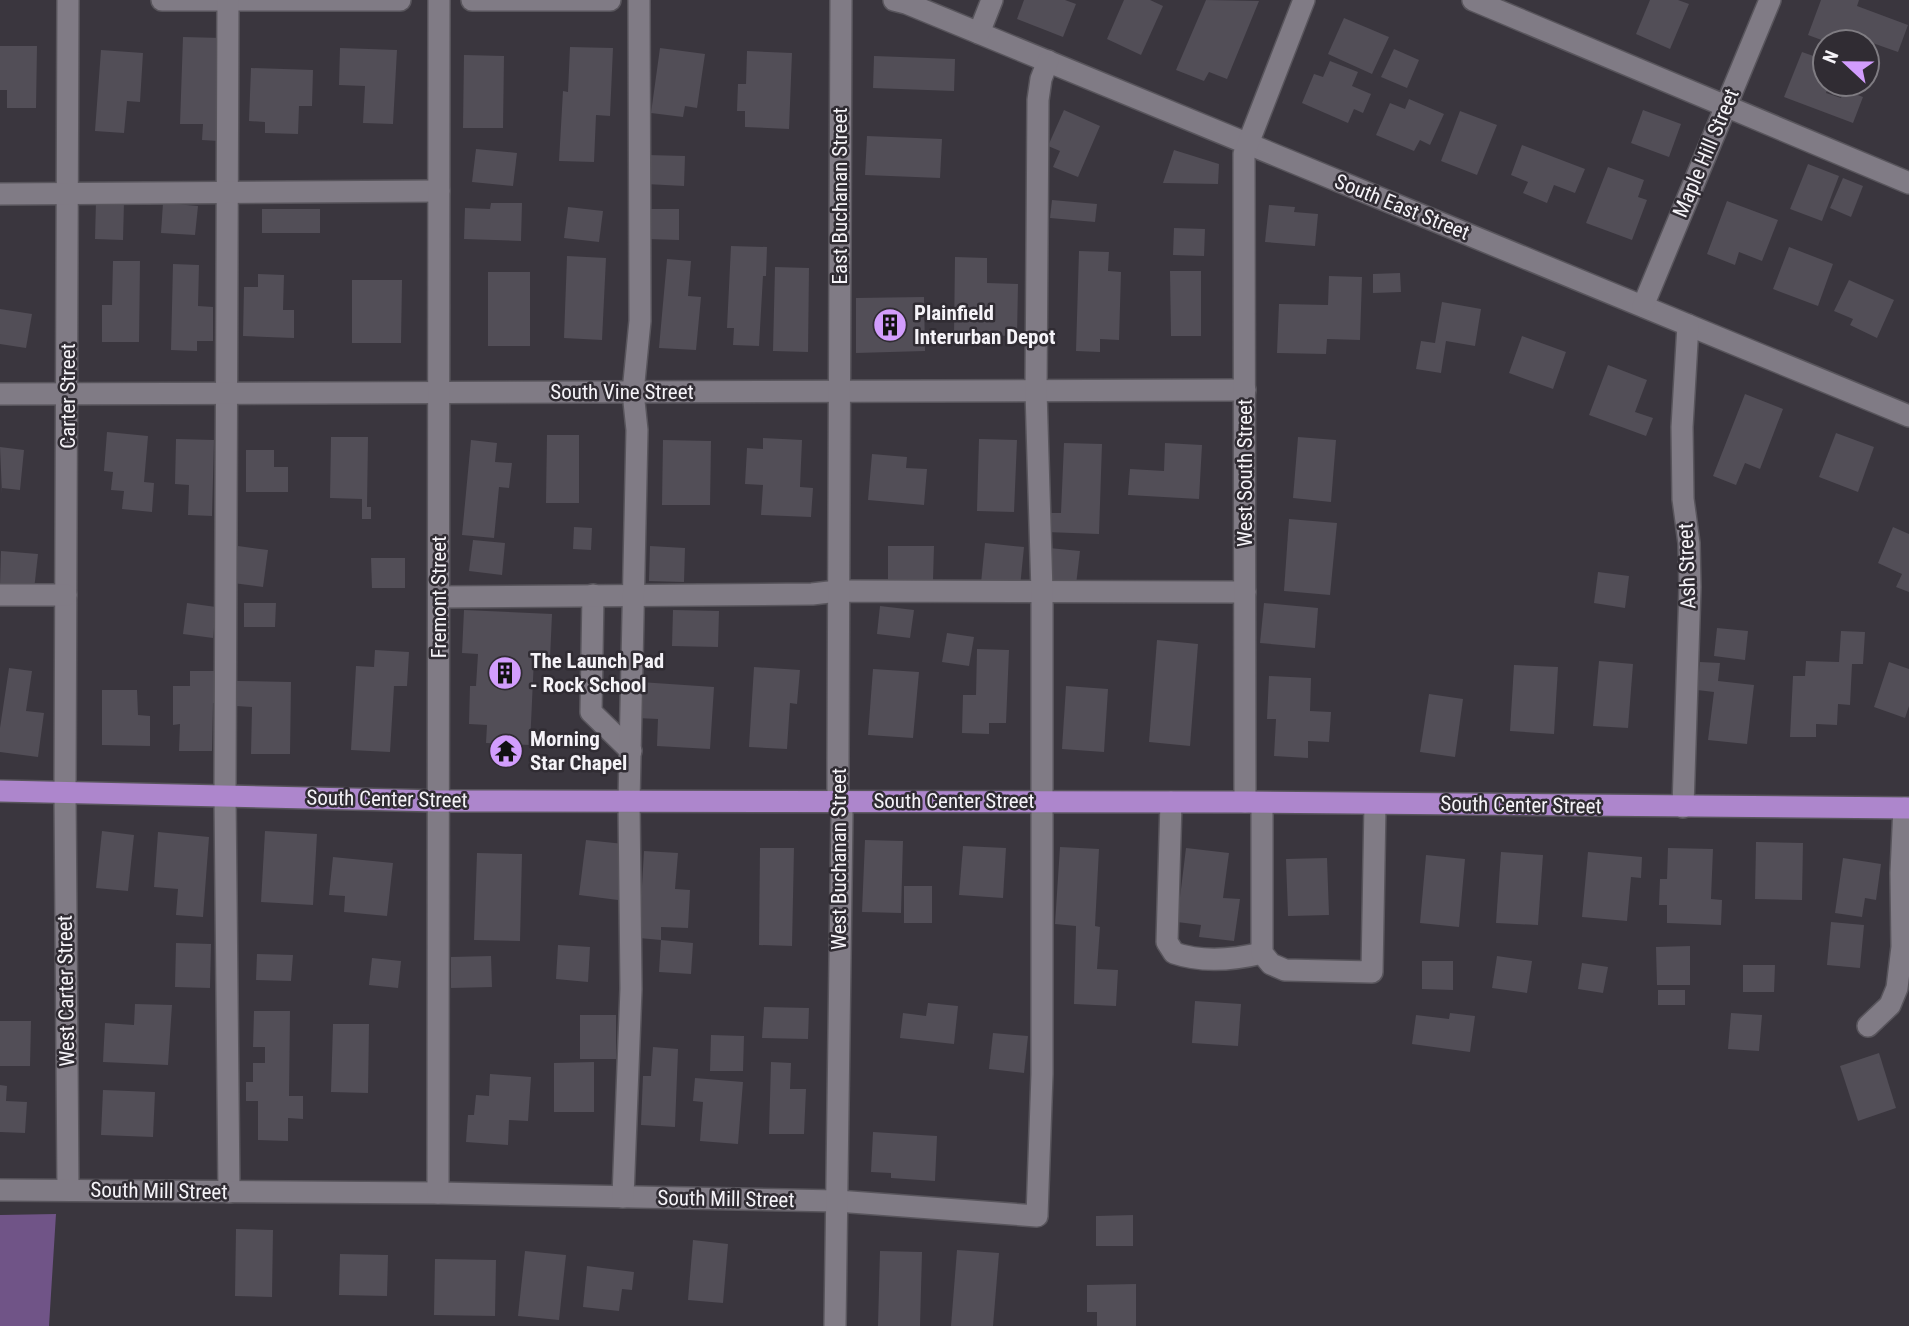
<svg xmlns="http://www.w3.org/2000/svg" width="1909" height="1326" font-family="'Roboto Condensed',sans-serif">
<rect width="100%" height="100%" fill="#3a363e"/>
<!-- green -->
<polygon fill="#705487" points="56,1214 49,1326 0,1326 0,1215"/>
<!-- building -->
<g fill="#524e57">
<polygon points="1024,0 1065,0 1076,4 1063,37 1017,19"/>
<polygon points="1124,0 1150,0 1163,6 1141,55 1107,39"/>
<polygon points="1206,0 1259,1 1227,79 1209,72 1204,81 1176,70"/>
<polygon points="1650,0 1678,0 1689,4 1670,49 1636,34"/>
<polygon points="1821,0 1859,0 1857,6 1908,25 1898,52 1864,40 1863,42 1827,42 1808,35"/>
<polygon points="1344,18 1389,37 1372,74 1328,54"/>
<polygon points="183,37 222,38 219,141 202,140 203,124 180,124"/>
<polygon points="0,46 37,46 36,108 7,108 7,90 0,90"/>
<polygon points="570,47 613,48 610,116 596,115 594,162 559,161 563,91 568,92"/>
<polygon points="340,48 397,50 393,124 363,123 365,86 339,85"/>
<polygon points="660,48 705,54 697,108 685,106 683,117 651,113"/>
<polygon points="1394,49 1419,60 1407,88 1381,77"/>
<polygon points="101,50 143,53 140,102 127,101 124,133 95,131"/>
<polygon points="747,51 792,53 789,129 745,127 745,111 737,111 738,84 746,84"/>
<polygon points="1802,52 1825,60 1825,84 1829,84 1826,93 1841,98 1844,90 1863,97 1853,123 1784,97"/>
<polygon points="464,55 504,56 503,128 463,128"/>
<polygon points="874,56 955,59 954,91 873,88"/>
<polygon points="1330,61 1358,72 1352,86 1371,94 1363,113 1354,109 1348,123 1302,103 1314,74 1323,77"/>
<polygon points="251,68 313,70 312,106 299,106 298,134 265,133 265,122 249,121"/>
<polygon points="1409,99 1444,114 1430,145 1420,140 1414,151 1376,135 1390,103 1405,109"/>
<polygon points="1064,110 1100,126 1078,177 1053,167 1060,151 1048,146"/>
<polygon points="1643,110 1681,124 1669,157 1631,143"/>
<polygon points="1460,111 1497,125 1477,175 1441,161"/>
<polygon points="867,136 942,139 940,178 865,175"/>
<polygon points="1522,145 1585,169 1575,193 1554,185 1547,203 1523,193 1528,182 1511,175"/>
<polygon points="476,149 517,153 513,186 472,182"/>
<polygon points="1174,150 1219,164 1218,184 1163,183"/>
<polygon points="647,155 685,156 684,186 646,184"/>
<polygon points="1808,164 1839,176 1822,221 1790,209"/>
<polygon points="1608,167 1644,180 1638,197 1647,200 1632,240 1586,223"/>
<polygon points="1843,178 1863,186 1851,217 1830,208"/>
<polygon points="1052,200 1097,204 1095,222 1050,218"/>
<polygon points="96,201 124,202 123,240 95,239"/>
<polygon points="1727,201 1778,220 1762,261 1739,252 1735,265 1707,254"/>
<polygon points="163,203 198,206 195,235 161,233"/>
<polygon points="491,203 522,203 521,241 464,239 465,208 490,209"/>
<polygon points="1269,205 1295,207 1294,212 1318,214 1315,246 1265,242"/>
<polygon points="568,207 603,211 599,242 564,238"/>
<rect x="262" y="209" width="58" height="24"/>
<polygon points="648,209 679,209 679,240 647,239"/>
<polygon points="1174,228 1205,229 1204,256 1173,255"/>
<polygon points="731,246 767,247 766,276 763,276 759,346 733,345 734,328 727,328"/>
<polygon points="1789,247 1833,264 1818,306 1773,289"/>
<polygon points="1079,251 1109,252 1108,271 1121,272 1119,340 1100,339 1100,352 1076,351"/>
<polygon points="567,256 606,258 602,340 564,338"/>
<polygon points="955,257 987,258 987,283 1018,284 1017,336 954,335"/>
<polygon points="667,259 691,261 688,296 701,297 696,350 659,348"/>
<polygon points="113,261 140,261 139,342 102,342 102,305 112,305"/>
<polygon points="173,264 199,265 198,306 213,307 213,341 197,341 197,351 171,350"/>
<polygon points="775,267 809,268 808,352 773,351"/>
<polygon points="1170,271 1201,271 1201,336 1171,336"/>
<rect x="488" y="272" width="42" height="74"/>
<polygon points="1400,273 1401,292 1373,293 1373,274"/>
<polygon points="258,274 284,275 283,310 294,310 294,338 243,336 244,287 258,287"/>
<polygon points="1329,276 1362,277 1360,340 1327,339 1326,354 1277,353 1279,304 1328,305"/>
<polygon points="352,280 402,280 401,343 352,343"/>
<polygon points="1849,280 1894,300 1877,338 1850,325 1853,319 1834,311"/>
<polygon points="924,297 925,351 856,353 856,298"/>
<polygon points="1442,302 1481,309 1475,346 1446,341 1441,373 1416,369 1421,341 1435,343"/>
<polygon points="0,309 32,314 26,348 0,344"/>
<polygon points="1522,336 1566,352 1553,389 1509,373"/>
<polygon points="1608,365 1647,380 1635,412 1653,418 1646,436 1589,415"/>
<polygon points="1745,394 1783,409 1760,469 1745,463 1736,485 1713,476"/>
<polygon points="107,432 148,436 144,482 154,483 152,512 122,509 124,491 111,490 113,472 104,471"/>
<polygon points="1836,433 1874,447 1858,492 1819,477"/>
<polygon points="547,435 579,435 579,503 546,503"/>
<polygon points="331,437 368,437 367,507 371,507 371,519 362,519 362,499 330,498"/>
<polygon points="1298,437 1336,440 1331,502 1293,498"/>
<polygon points="763,438 802,440 800,487 813,488 811,517 761,515 763,485 745,484 747,448 763,449"/>
<polygon points="176,439 214,440 212,516 188,515 189,485 175,484"/>
<polygon points="979,439 1017,440 1014,512 977,511"/>
<polygon points="471,440 497,443 495,462 512,463 509,488 499,487 494,538 462,535"/>
<polygon points="663,440 711,441 710,505 662,505"/>
<polygon points="1064,443 1102,444 1099,534 1046,532 1047,513 1061,513"/>
<polygon points="1165,443 1202,445 1199,499 1128,495 1130,469 1164,471"/>
<polygon points="0,447 24,450 20,490 2,488 2,494"/>
<polygon points="246,450 274,450 274,467 288,467 288,492 246,492"/>
<polygon points="872,454 907,457 906,468 927,469 924,505 868,500"/>
<polygon points="1289,519 1337,523 1330,595 1284,591"/>
<polygon points="574,527 592,528 591,550 573,549"/>
<polygon points="1893,527 1909,534 1909,592 1896,587 1902,574 1878,563"/>
<polygon points="473,540 505,543 502,575 469,571"/>
<polygon points="985,543 1024,547 1020,587 981,583"/>
<polygon points="238,546 268,550 263,587 233,583"/>
<polygon points="650,546 685,548 684,582 649,581"/>
<polygon points="888,546 934,546 933,580 888,580"/>
<polygon points="1049,548 1080,551 1076,585 1045,582"/>
<polygon points="1,551 38,554 34,590 0,586"/>
<polygon points="371,558 405,558 405,588 372,588"/>
<polygon points="1598,572 1629,576 1625,608 1594,603"/>
<polygon points="187,603 216,607 213,638 183,634"/>
<polygon points="244,603 276,603 275,627 244,627"/>
<polygon points="1264,603 1318,608 1315,648 1260,643"/>
<polygon points="880,606 914,610 910,638 877,634"/>
<polygon points="464,610 552,614 550,659 534,658 530,745 486,743 487,725 469,724 470,686 476,686 478,654 462,653"/>
<polygon points="673,610 719,611 718,647 672,646"/>
<polygon points="1717,628 1748,631 1745,660 1714,656"/>
<polygon points="1841,631 1865,632 1863,664 1852,664 1850,705 1838,704 1837,725 1816,724 1816,737 1790,737 1793,676 1805,676 1806,661 1839,662"/>
<polygon points="947,633 974,637 969,666 942,662"/>
<polygon points="1157,640 1198,644 1190,746 1149,742"/>
<polygon points="977,649 1009,650 1006,723 989,723 989,734 962,733 963,695 976,695"/>
<polygon points="375,650 409,652 407,686 394,686 390,752 351,750 356,666 374,667"/>
<polygon points="1599,661 1633,664 1628,728 1593,726"/>
<polygon points="1700,662 1720,663 1718,681 1754,685 1747,744 1708,740 1714,692 1697,690"/>
<polygon points="1889,662 1909,669 1909,706 1905,718 1874,707"/>
<polygon points="1514,665 1558,667 1554,734 1510,731"/>
<polygon points="754,667 800,670 797,704 790,703 787,749 749,747"/>
<polygon points="9,668 32,671 26,711 44,713 38,757 0,752 0,728"/>
<polygon points="873,669 919,672 913,738 868,735"/>
<polygon points="190,671 220,671 220,703 213,703 212,751 179,751 180,724 173,725 173,686 190,686"/>
<polygon points="1269,676 1311,678 1310,711 1331,712 1329,742 1308,741 1308,758 1274,756 1276,719 1267,719"/>
<polygon points="237,681 291,682 290,754 251,754 252,707 236,706"/>
<polygon points="640,682 714,687 710,749 657,746 658,719 637,718"/>
<polygon points="1066,686 1108,689 1104,752 1062,749"/>
<polygon points="102,690 137,690 138,715 150,716 150,746 102,745"/>
<polygon points="1429,694 1463,699 1455,757 1420,752"/>
<polygon points="102,831 134,835 128,891 96,888"/>
<polygon points="265,831 317,834 313,905 261,902"/>
<polygon points="158,832 209,837 203,917 176,915 178,889 154,887"/>
<polygon points="586,840 624,844 618,900 579,895"/>
<polygon points="865,840 903,841 901,913 862,912"/>
<polygon points="1756,842 1803,843 1802,900 1755,899"/>
<polygon points="963,846 1006,848 1003,898 959,895"/>
<polygon points="1060,847 1099,849 1095,926 1100,927 1097,969 1118,970 1116,1006 1074,1004 1076,926 1055,924"/>
<polygon points="760,848 794,848 792,946 759,945"/>
<polygon points="1186,848 1229,853 1223,898 1240,899 1234,941 1199,937 1201,925 1177,922"/>
<polygon points="1668,848 1713,849 1711,899 1722,900 1721,925 1667,923 1667,905 1659,905 1660,879 1667,879"/>
<polygon points="644,851 678,853 675,889 690,890 688,928 661,927 661,940 639,938"/>
<polygon points="1501,852 1543,855 1538,925 1496,923"/>
<polygon points="1588,852 1642,857 1641,878 1631,877 1627,921 1582,917"/>
<polygon points="477,853 522,854 520,941 474,940"/>
<polygon points="1426,855 1465,859 1459,927 1420,923"/>
<polygon points="333,857 393,863 387,916 344,912 345,896 329,895"/>
<polygon points="1327,858 1329,915 1288,916 1286,859"/>
<polygon points="1843,858 1881,864 1876,900 1865,898 1862,917 1835,913"/>
<rect x="904" y="886" width="28" height="37"/>
<polygon points="1831,922 1864,925 1860,968 1827,965"/>
<polygon points="661,940 693,943 691,974 659,972"/>
<polygon points="176,943 211,944 210,988 175,987"/>
<polygon points="558,945 590,947 588,982 556,979"/>
<polygon points="1690,946 1690,985 1657,985 1656,947"/>
<polygon points="257,954 293,955 291,981 256,980"/>
<polygon points="491,956 492,987 451,988 451,957"/>
<polygon points="1497,956 1532,961 1527,993 1492,988"/>
<polygon points="372,958 401,961 398,988 369,985"/>
<polygon points="1422,961 1453,961 1453,990 1422,989"/>
<polygon points="1582,963 1608,967 1603,993 1578,989"/>
<polygon points="1743,965 1775,965 1774,992 1743,992"/>
<rect x="1658" y="990" width="27" height="15"/>
<polygon points="1195,1001 1241,1004 1238,1046 1192,1043"/>
<polygon points="928,1003 958,1006 954,1044 900,1038 903,1013 926,1016"/>
<polygon points="135,1004 172,1005 168,1065 103,1062 105,1023 134,1025"/>
<polygon points="764,1007 809,1008 808,1039 762,1038"/>
<polygon points="254,1011 290,1011 289,1096 303,1096 303,1119 288,1118 288,1141 258,1140 258,1101 246,1101 246,1082 253,1082 253,1063 265,1063 265,1047 253,1047"/>
<polygon points="1450,1013 1475,1016 1470,1052 1412,1044 1416,1015 1449,1019"/>
<polygon points="1731,1013 1762,1015 1759,1051 1728,1049"/>
<rect x="580" y="1015" width="36" height="44"/>
<polygon points="0,1021 31,1021 30,1066 0,1066"/>
<polygon points="333,1024 369,1024 368,1093 331,1092"/>
<polygon points="993,1033 1028,1036 1024,1073 989,1069"/>
<polygon points="711,1035 744,1036 743,1071 710,1071"/>
<polygon points="653,1047 678,1049 675,1127 641,1125 643,1076 651,1076"/>
<polygon points="1879,1053 1896,1108 1858,1121 1840,1066"/>
<polygon points="594,1062 594,1112 554,1112 554,1063"/>
<polygon points="771,1062 791,1063 790,1089 806,1089 804,1134 769,1134"/>
<polygon points="490,1074 531,1077 528,1121 509,1120 508,1145 466,1142 468,1115 474,1115 476,1095 489,1096"/>
<polygon points="695,1078 743,1082 738,1144 700,1141 703,1102 693,1101"/>
<polygon points="0,1085 7,1086 6,1101 27,1102 25,1133 0,1132"/>
<polygon points="103,1090 155,1092 153,1137 101,1135"/>
<polygon points="873,1132 937,1136 935,1181 891,1178 891,1173 871,1172"/>
<polygon points="1133,1215 1133,1246 1096,1246 1096,1216"/>
<polygon points="236,1229 273,1230 272,1297 235,1296"/>
<polygon points="693,1240 728,1244 723,1303 688,1300"/>
<polygon points="957,1250 999,1253 993,1326 951,1326"/>
<polygon points="525,1251 566,1255 559,1320 518,1316"/>
<polygon points="880,1251 922,1252 920,1326 878,1326"/>
<polygon points="340,1254 388,1255 387,1296 339,1295"/>
<polygon points="435,1259 496,1260 495,1316 434,1315"/>
<polygon points="587,1266 634,1272 632,1290 622,1289 619,1311 583,1307"/>
<polygon points="1136,1284 1136,1326 1097,1326 1097,1312 1087,1312 1087,1285"/>
</g>
<g fill="none" stroke-linecap="round" stroke-linejoin="round">
<!-- minor casing -->
<g stroke="#58555c" stroke-width="24">
<g id="minor">
<polyline points="68,0 65,792 68,1190"/>
<polyline points="162,0 400,0"/>
<polyline points="228,0 225,796 229,1192"/>
<polyline points="472,0 610,0"/>
<polyline points="894,0 906,3 1909,416"/>
<polyline points="1473,0 1909,183"/>
<polyline points="979,33 992,0"/>
<polyline points="0,194 439,191"/>
<polyline points="1643,306 1770,0"/>
<polyline points="0,394 1245,390"/>
<polyline points="0,595 66,595"/>
<polyline points="593,595 591,712 631,751"/>
<polyline points="439,597 812,594 838,591 1245,592"/>
<path d="M1171 802 1167 942 1174 953C1203 963 1233 960 1262 953"/>
<polyline points="1245,802 1244,154 1304,0"/>
<polyline points="1262,803 1262,953 1271,964 1285,970 1372,972 1375,804"/>
<polyline points="1683,807 1690,587 1689,543 1683,499 1682,427 1688,325"/>
<polyline points="1868,1026 1890,1005 1897,988 1902,947 1901,873 1904,808"/>
<polyline points="0,1190 438,1193 837,1201 1037,1216 1042,1074 1042,592 1036,391 1038,100 1041,79 1048,61"/>
<polyline points="438,1193 439,0"/>
<polyline points="623,1197 631,989 629,802 637,430 633,392 640,321 639,0"/>
<polyline points="835,1326 842,812 838,801 838,760 841,0"/>
</g>
</g>
<!-- major casing -->
<g stroke="#58555c" stroke-width="24">
<polyline id="major" points="0,791 439,801 1245,802 1909,808"/>
</g>
<!-- minor -->
<use href="#minor" stroke="#807b85" stroke-width="21"/>
<!-- major -->
<use href="#major" stroke="#ad86cc" stroke-width="21"/>
</g>
<!-- icons -->
<defs>
<g id="building-disc" transform="scale(1.75)"><circle r="9.5" fill="#d29dfd" stroke="#302c33"/><path d="M-4-6H4V6H1V3H-1V6H-4ZM-2.5-4.3h1.7v1.8h-1.7ZM.8-4.3h1.7v1.8H.8ZM-2.5-1h1.7V.8h-1.7ZM.8-1h1.7V.8H.8Z" fill="#111"/></g>
<g id="temple-disc" transform="scale(1.75)"><circle r="9.5" fill="#d29dfd" stroke="#302c33"/><path d="M0-6L5-2H3V0L6.5 2.5H4V6H1.5V3h-3V6H-4V2.5H-6.5L-3 0V-2H-5Z" fill="#111"/></g>
</defs>
<g fill-rule="evenodd">
<use href="#building-disc" x="890" y="325"/>
<use href="#building-disc" x="505" y="673"/>
<use href="#temple-disc" x="506" y="751"/>
</g>
<g text-anchor="middle" dominant-baseline="central" stroke-width="5" stroke-linejoin="round" paint-order="stroke">
<!-- street labels -->
<g font-size="21" fill="#f5f3f8" stroke="#302c33">
<text transform="translate(1706 153) rotate(-67)">Maple Hill Street</text>
<text transform="translate(840 196) rotate(-90)">East Buchanan Street</text>
<text transform="translate(1402 207) rotate(22)">South East Street</text>
<text x="622" y="392">South Vine Street</text>
<text transform="translate(68 396) rotate(-90)">Carter Street</text>
<text transform="translate(1245 473) rotate(-90)">West South Street</text>
<text transform="translate(1687 566) rotate(-92)">Ash Street</text>
<text transform="translate(439 597) rotate(-90)">Fremont Street</text>
<text transform="translate(387 799) rotate(1)">South Center Street</text>
<text x="954" y="801">South Center Street</text>
<text transform="translate(1521 805) rotate(1)">South Center Street</text>
<text transform="translate(839 859) rotate(-90)">West Buchanan Street</text>
<text transform="translate(66 991) rotate(-91)">West Carter Street</text>
<text transform="translate(159 1191) rotate(1)">South Mill Street</text>
<text transform="translate(726 1199) rotate(1)">South Mill Street</text>
</g>
<!-- poi labels -->
<g font-size="21" font-weight="bold" fill="#f5f3f8" stroke="#302c33" text-anchor="start">
<text x="914" y="313">Plainfield<tspan x="914" dy="24">Interurban Depot</tspan></text>
<text x="530" y="661">The Launch Pad<tspan x="530" dy="24">- Rock School</tspan></text>
<text x="530" y="739">Morning<tspan x="530" dy="24">Star Chapel</tspan></text>
</g>
</g>
<!-- north arrow -->
<g transform="translate(1846 63) rotate(292)"><circle r="33" fill="#302c33" stroke="#7f7c82" stroke-width="2"/>
<path d="M0-5L12 26L0 18L-12 26Z" fill="#d29dfd"/>
<text y="-10" font-size="19" font-weight="bold" text-anchor="middle" fill="#f5f3f8">N</text>
</g>
</svg>
